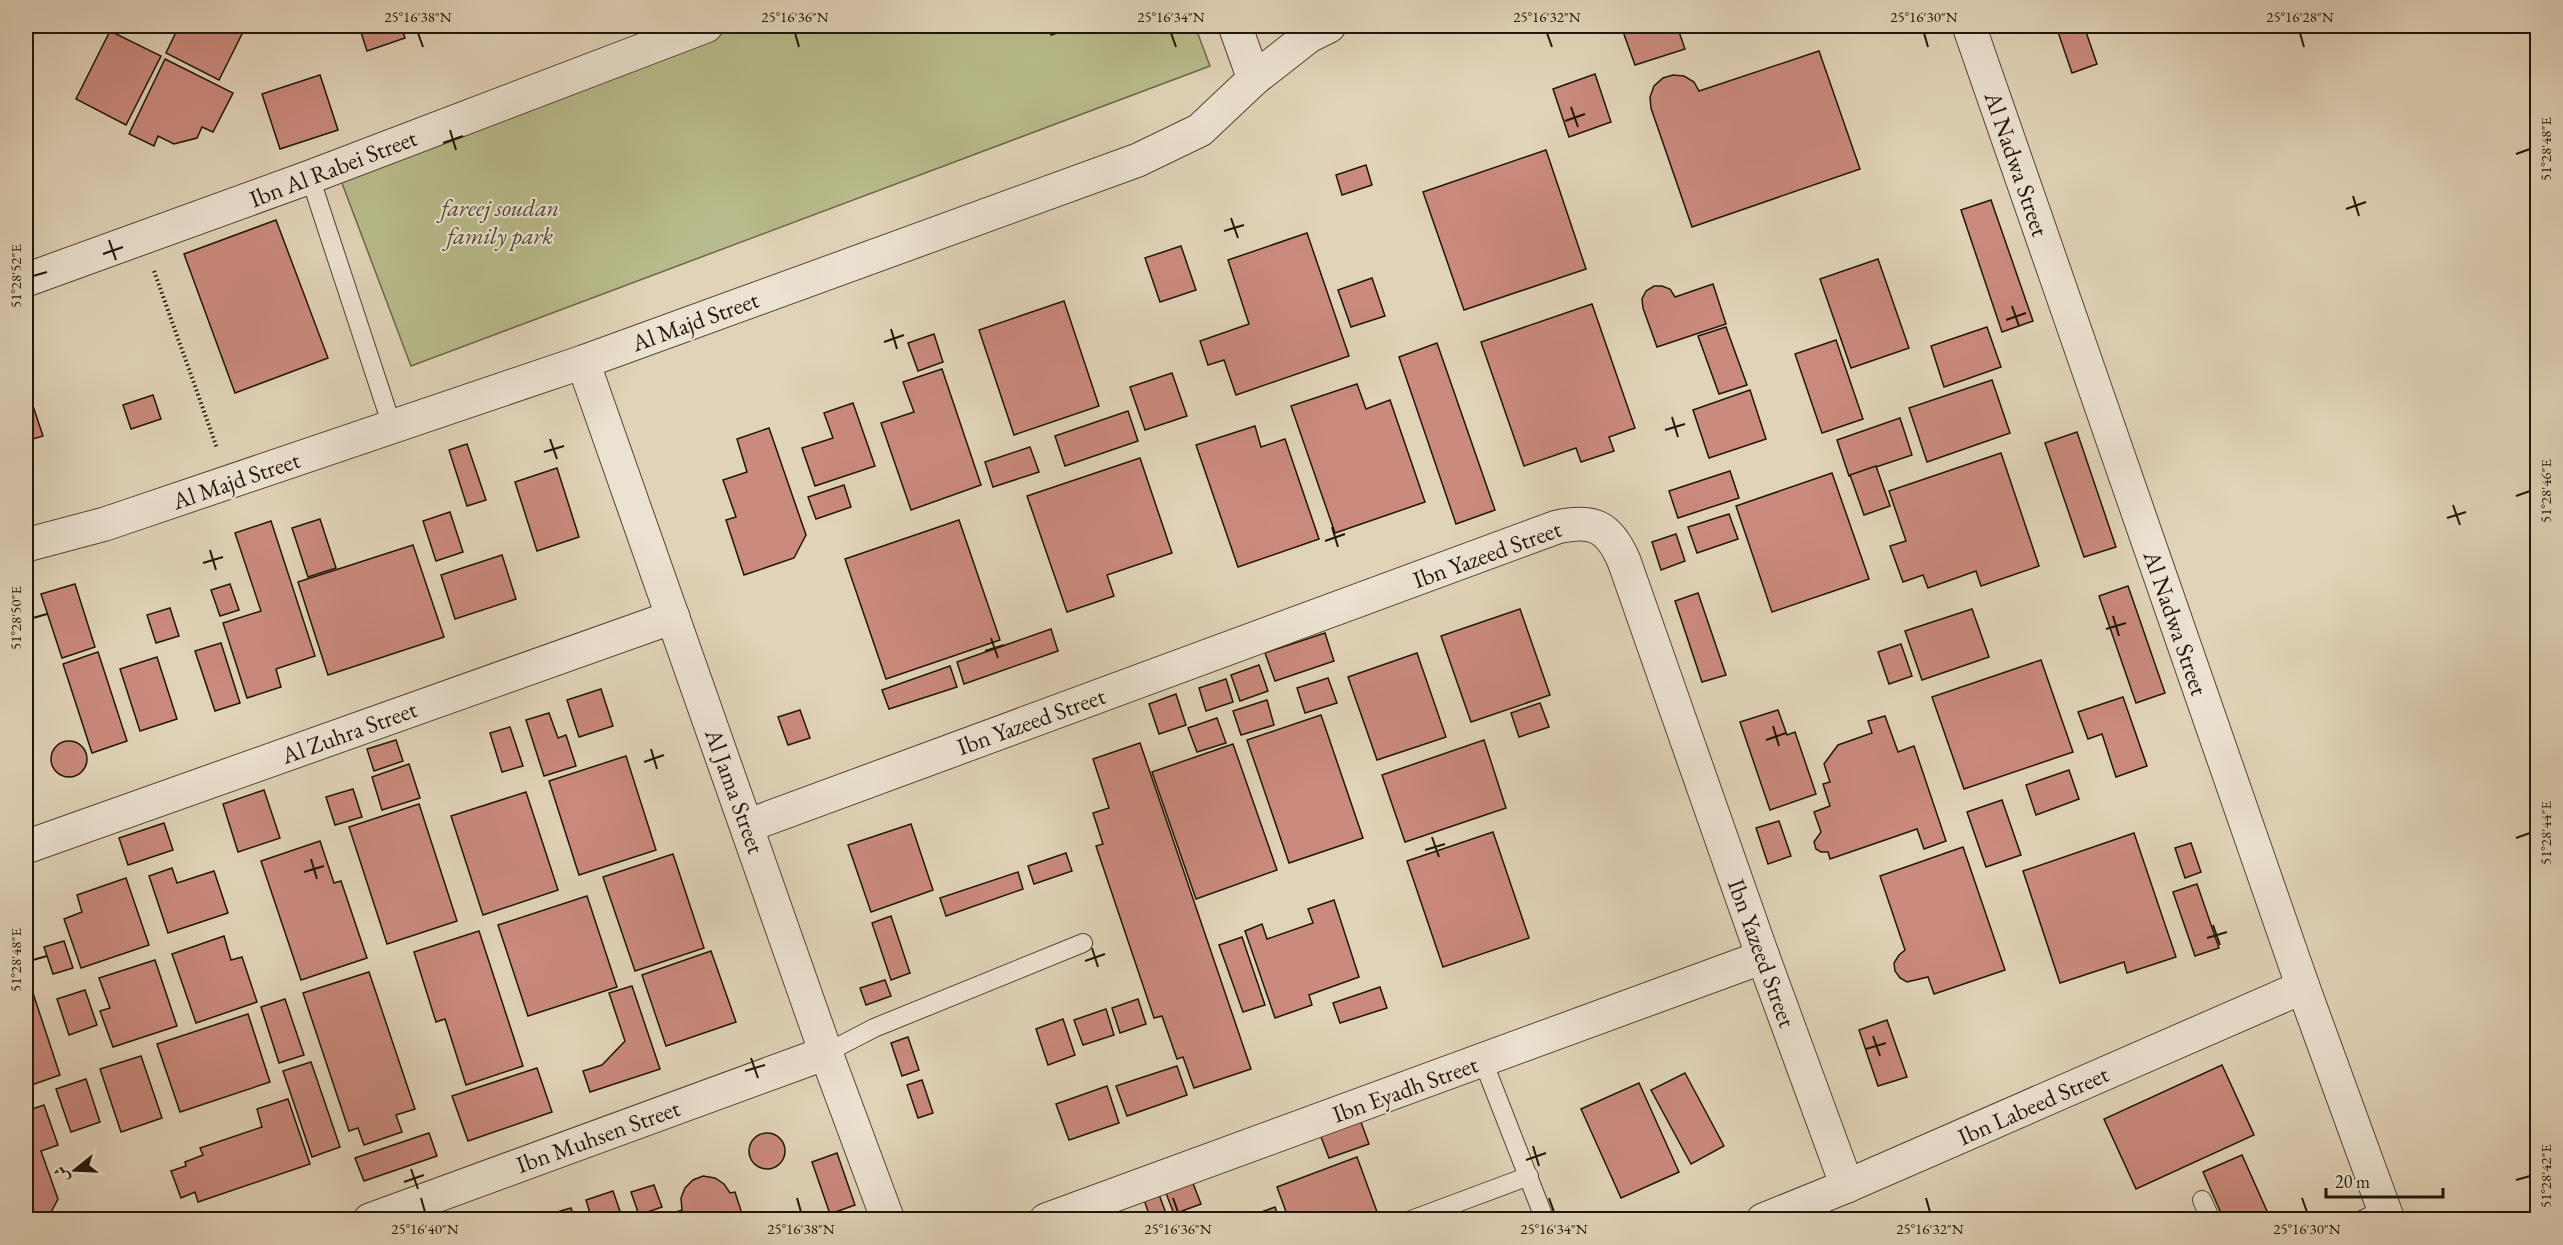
<svg xmlns="http://www.w3.org/2000/svg" width="2563" height="1245" font-family="'EB Garamond',Amiri,serif">
<rect width="100%" height="100%" fill="#e1d3b8"/>
<filter id="stains"><feTurbulence type="fractalNoise" baseFrequency=".00333" numOctaves="4"/><feColorMatrix values="0 0 0 0 .2 0 0 0 0 .09 0 0 0 0 .02 0 0 0 .5 -.17"/></filter>
<radialGradient id="worn" r=".72"><stop offset=".6" stop-color="#630" stop-opacity="0"/><stop offset="1" stop-color="#630" stop-opacity=".3"/></radialGradient>
<!-- green -->
<polygon fill="#b8bb8b" stroke="#6c684a" stroke-width="1.5" points="721,26 1195,26 1210,66 411,366 337,170"/>
<!-- building -->
<g fill="#ca8a7d" stroke="#201608" stroke-width="1.5">
<polygon points="179,26 246,26 219,80 166,53"/>
<polygon points="359,26 407,26 402,27 405,38 367,51"/>
<polygon points="1048,26 1079,26 1051,35"/>
<polygon points="1621,26 1677,26 1685,49 1635,65"/>
<polygon points="2056,26 2084,26 2097,64 2072,73"/>
<polygon points="110,31 161,56 126,125 76,99"/>
<polygon points="1819,51 1860,169 1692,227 1651,108 1650,97 1654,86 1663,78 1673,75 1684,76 1694,82 1699,91"/>
<polygon points="165,59 233,93 213,132 202,127 197,138 174,144 158,136 154,146 129,134"/>
<polygon points="1595,74 1611,122 1569,137 1553,89"/>
<polygon points="320,75 338,130 280,149 262,94"/>
<polygon points="1546,150 1586,269 1464,310 1423,192"/>
<polygon points="1366,165 1372,185 1342,195 1336,175"/>
<polygon points="1991,200 2033,321 2002,332 1961,210"/>
<polygon points="276,220 328,358 235,393 184,254"/>
<polygon points="1307,233 1349,356 1236,395 1224,360 1208,365 1200,341 1249,324 1228,260"/>
<polygon points="1181,246 1196,290 1160,302 1145,258"/>
<polygon points="1878,259 1909,348 1851,368 1820,279"/>
<polygon points="1372,278 1385,316 1351,327 1338,290"/>
<polygon points="1713,284 1726,324 1657,347 1643,308 1642,299 1646,291 1654,286 1662,286 1670,289 1675,297"/>
<polygon points="1064,301 1099,406 1014,435 979,330"/>
<polygon points="1592,304 1635,428 1609,437 1614,451 1581,462 1576,448 1524,466 1481,342"/>
<polygon points="1726,327 1747,385 1719,394 1698,336"/>
<polygon points="1987,327 2001,367 1944,387 1931,346"/>
<polygon points="934,334 943,362 918,371 908,343"/>
<polygon points="1836,340 1863,419 1822,433 1795,354"/>
<polygon points="1437,343 1495,510 1456,524 1399,357"/>
<polygon points="942,369 981,485 911,510 881,423 914,412 903,382"/>
<polygon points="1172,373 1187,416 1145,430 1130,387"/>
<polygon points="1992,380 2010,433 1927,462 1909,408"/>
<polygon points="1357,384 1366,409 1390,400 1425,502 1335,533 1291,406"/>
<polygon points="1750,390 1766,439 1709,458 1693,410"/>
<polygon points="26,391 28,391 43,436 26,441"/>
<polygon points="153,395 161,419 131,429 123,405"/>
<polygon points="853,403 875,466 815,486 802,448 833,438 824,413"/>
<polygon points="1128,411 1138,441 1065,466 1055,436"/>
<polygon points="1900,418 1912,455 1849,476 1837,440"/>
<polygon points="1255,426 1261,447 1285,439 1319,539 1238,567 1196,445"/>
<polygon points="769,428 806,535 794,558 744,575 726,520 736,517 723,480 747,472 737,439"/>
<polygon points="2077,432 2116,547 2084,557 2045,443"/>
<polygon points="467,444 486,500 467,506 449,450"/>
<polygon points="1030,447 1039,472 993,487 985,462"/>
<polygon points="2001,453 2039,566 1981,586 1976,571 1928,588 1923,575 1903,582 1890,546 1906,541 1889,491"/>
<polygon points="1140,458 1172,553 1107,575 1114,596 1067,612 1027,496"/>
<polygon points="1876,466 1890,506 1864,515 1850,475"/>
<polygon points="557,468 579,537 537,551 515,482"/>
<polygon points="1730,471 1739,498 1678,518 1669,491"/>
<polygon points="1832,473 1869,579 1772,612 1736,506"/>
<polygon points="844,485 851,507 816,519 808,497"/>
<polygon points="450,512 463,552 436,561 423,521"/>
<polygon points="1729,514 1738,539 1697,553 1688,527"/>
<polygon points="320,519 336,568 308,577 292,528"/>
<polygon points="959,520 1000,640 886,679 845,559"/>
<polygon points="271,521 315,656 276,669 281,687 247,698 223,623 261,611 235,533"/>
<polygon points="1676,534 1685,561 1661,570 1652,542"/>
<polygon points="413,545 444,637 328,675 298,582"/>
<polygon points="502,555 516,599 455,619 441,575"/>
<polygon points="75,584 95,647 62,658 41,594"/>
<polygon points="230,584 239,610 220,616 211,590"/>
<polygon points="2128,586 2165,693 2136,703 2099,596"/>
<polygon points="1698,593 1726,675 1702,682 1675,601"/>
<polygon points="170,608 179,636 156,643 147,615"/>
<polygon points="1520,609 1550,695 1471,722 1441,636"/>
<polygon points="1972,609 1989,657 1922,680 1905,631"/>
<polygon points="1051,629 1058,651 964,684 957,662"/>
<polygon points="1325,633 1334,661 1275,681 1265,653"/>
<polygon points="221,643 240,703 215,711 195,651"/>
<polygon points="1901,644 1912,676 1889,684 1878,652"/>
<polygon points="98,652 127,741 92,753 63,664"/>
<polygon points="1417,653 1446,737 1377,760 1348,677"/>
<polygon points="157,657 177,719 140,731 120,669"/>
<polygon points="2041,660 2073,752 1964,789 1932,697"/>
<polygon points="1259,665 1268,691 1240,701 1231,675"/>
<polygon points="950,666 957,687 889,709 882,690"/>
<polygon points="1328,678 1337,703 1305,713 1297,688"/>
<polygon points="1226,679 1233,702 1206,711 1199,688"/>
<polygon points="601,689 613,726 579,737 567,700"/>
<polygon points="1176,694 1186,725 1159,734 1149,704"/>
<polygon points="2123,697 2147,766 2116,777 2102,734 2088,739 2078,712"/>
<polygon points="1267,700 1274,725 1241,735 1233,711"/>
<polygon points="1540,703 1549,727 1519,737 1511,713"/>
<polygon points="800,710 810,738 788,745 778,717"/>
<polygon points="1778,710 1787,735 1795,732 1816,794 1770,810 1740,722"/>
<polygon points="549,713 558,738 566,735 576,766 544,776 526,720"/>
<polygon points="1321,715 1363,838 1289,863 1247,740"/>
<polygon points="1885,716 1898,752 1914,746 1946,841 1924,849 1917,829 1830,859 1828,852 1821,852 1816,849 1814,842 1821,832 1814,812 1830,806 1823,784 1830,782 1824,764 1838,745 1872,733 1868,721"/>
<polygon points="1217,718 1226,743 1197,752 1188,728"/>
<polygon points="510,727 523,766 502,772 490,733"/>
<polygon points="396,740 403,761 374,771 367,749"/>
<polygon points="1484,740 1506,808 1405,842 1382,775"/>
<circle cx="69" cy="759" r="18"/>
<polygon points="1140,743 1251,1069 1194,1088 1183,1057 1177,1059 1162,1016 1154,1018 1096,846 1103,844 1093,813 1109,808 1093,759"/>
<polygon points="1233,744 1277,870 1196,899 1152,772"/>
<polygon points="626,756 656,850 579,875 549,781"/>
<polygon points="409,764 420,798 382,810 372,777"/>
<polygon points="2069,770 2079,799 2036,815 2026,785"/>
<polygon points="353,789 362,817 335,825 326,797"/>
<polygon points="264,790 280,838 238,852 223,804"/>
<polygon points="526,792 558,890 483,915 451,816"/>
<polygon points="2002,800 2021,855 1986,867 1967,812"/>
<polygon points="419,804 457,921 387,944 349,827"/>
<polygon points="1779,821 1791,856 1768,864 1756,828"/>
<polygon points="164,823 173,850 128,865 119,838"/>
<polygon points="911,824 933,890 871,912 848,845"/>
<polygon points="1493,832 1529,938 1443,967 1407,861"/>
<polygon points="2134,833 2176,957 2127,973 2124,962 2060,983 2023,871"/>
<polygon points="320,841 334,883 341,881 367,958 301,980 261,861"/>
<polygon points="2191,843 2201,872 2185,878 2175,848"/>
<polygon points="1963,847 2005,970 1934,994 1928,977 1907,982 1900,978 1895,971 1894,963 1899,955 1905,950 1880,876"/>
<polygon points="1066,853 1072,871 1034,884 1028,866"/>
<polygon points="673,854 704,948 635,971 603,877"/>
<polygon points="172,868 177,883 214,871 228,913 168,933 149,876"/>
<polygon points="1018,872 1023,889 946,916 940,898"/>
<polygon points="126,878 149,945 81,968 64,919 82,912 77,895"/>
<polygon points="2197,884 2219,948 2195,956 2173,892"/>
<polygon points="587,896 617,987 528,1016 498,925"/>
<polygon points="1334,900 1359,977 1309,995 1312,1005 1275,1018 1245,931 1262,924 1267,939 1313,923 1308,909"/>
<polygon points="891,916 910,973 891,980 872,923"/>
<polygon points="479,931 523,1066 466,1085 445,1019 436,1022 414,952"/>
<polygon points="224,936 231,960 242,957 257,1002 196,1023 172,954"/>
<polygon points="1242,937 1265,1005 1243,1012 1219,945"/>
<polygon points="64,941 73,968 53,974 44,947"/>
<polygon points="711,951 736,1022 666,1046 642,975"/>
<polygon points="155,960 177,1026 113,1047 100,1011 110,1008 99,978"/>
<polygon points="26,972 60,1075 26,1087"/>
<polygon points="369,972 415,1109 396,1115 402,1132 364,1145 358,1128 349,1131 303,993"/>
<polygon points="885,980 891,996 866,1005 860,988"/>
<polygon points="632,986 660,1069 590,1092 583,1071 602,1065 625,1041 609,993"/>
<polygon points="1380,987 1387,1008 1340,1023 1333,1003"/>
<polygon points="85,990 97,1025 69,1035 57,999"/>
<polygon points="285,999 304,1055 279,1063 261,1007"/>
<polygon points="1138,999 1146,1024 1120,1033 1112,1008"/>
<polygon points="1106,1009 1114,1035 1083,1045 1074,1020"/>
<polygon points="248,1014 270,1082 180,1112 157,1044"/>
<polygon points="1063,1019 1075,1055 1048,1065 1036,1029"/>
<polygon points="1887,1020 1907,1077 1878,1086 1859,1030"/>
<polygon points="908,1037 919,1070 902,1076 891,1043"/>
<polygon points="141,1056 162,1118 121,1132 100,1069"/>
<polygon points="311,1062 340,1147 312,1157 283,1071"/>
<polygon points="2222,1065 2254,1135 2136,1189 2104,1119"/>
<polygon points="1177,1066 1187,1095 1127,1116 1116,1086"/>
<polygon points="537,1068 552,1112 468,1141 452,1096"/>
<polygon points="1685,1073 1724,1146 1691,1164 1651,1090"/>
<polygon points="86,1079 100,1122 71,1132 56,1089"/>
<polygon points="922,1080 933,1113 918,1118 907,1085"/>
<polygon points="1639,1083 1679,1172 1621,1198 1581,1109"/>
<polygon points="1107,1086 1119,1123 1069,1140 1056,1104"/>
<polygon points="288,1099 310,1164 198,1202 195,1192 181,1198 171,1171 186,1166 185,1162 203,1155 200,1148 262,1127 257,1109"/>
<polygon points="44,1105 58,1145 41,1151 58,1199 47,1220 26,1220 26,1111"/>
<polygon points="1358,1114 1369,1144 1329,1158 1318,1129"/>
<circle cx="767" cy="1151" r="18"/>
<polygon points="429,1133 437,1156 364,1181 355,1158"/>
<polygon points="837,1153 855,1205 830,1214 812,1162"/>
<polygon points="2242,1155 2271,1220 2224,1220 2203,1172"/>
<polygon points="1357,1157 1380,1220 1289,1220 1277,1187"/>
<polygon points="703,1176 715,1178 724,1184 730,1193 735,1192 744,1220 653,1220 682,1210 681,1198 685,1188 693,1180"/>
<polygon points="1191,1178 1201,1204 1174,1214 1164,1188"/>
<polygon points="654,1185 662,1207 639,1215 631,1192"/>
<polygon points="1157,1189 1168,1219 1166,1220 1151,1220 1142,1194"/>
<polygon points="613,1191 623,1220 592,1220 586,1200"/>
<polygon points="1275,1207 1280,1220 1240,1220"/>
<polygon points="571,1208 575,1220 552,1220 550,1214"/>
<polygon points="1113,1212 1116,1220 1094,1220"/>
</g>
<g fill="none" stroke-linecap="round" stroke-linejoin="round">
<!-- lane casing -->
<g stroke="#504534" stroke-width="20">
<g id="lane">
<polyline points="310,177 392,426"/>
<polyline points="826,1053 874,1028 1083,943"/>
<polyline points="1483,1061 1545,1220"/>
<polyline points="2202,1200 2211,1220"/>
<polyline points="1411,1220 1529,1176"/>
<polyline points="2362,1220 2384,1209"/>
</g>
</g>
<!-- street casing -->
<g stroke="#504534" stroke-width="35">
<g id="street">
<polyline points="1235,26 1254,79"/>
<polyline points="1969,26 2303,987 2388,1220"/>
<polyline points="26,280 310,177 706,26"/>
<polyline points="583,362 826,1053 888,1220"/>
<polyline points="26,545 105,524 583,362 1138,160 1200,130 1254,79 1309,36 1329,26"/>
<path d="M747 826 1557 527C1593 519 1609 526 1624 561L1763 957 1847 1186"/>
<polyline points="26,847 673,617"/>
<polyline points="370,1220 826,1053"/>
<polyline points="1046,1220 1763,957"/>
<polyline points="1763,1220 1847,1186 2303,987"/>
</g>
</g>
<!-- path -->
<polyline stroke="#201608" stroke-width="4" stroke-dasharray="1.5 3" stroke-linecap="butt" points="154,271 217,448"/>
<!-- lane -->
<use href="#lane" stroke="#ece2d1" stroke-width="18"/>
<!-- street -->
<use href="#street" stroke="#ece2d1" stroke-width="33"/>
</g>
<!-- ticks -->
<path fill="none" stroke="#201608" stroke-width="2" d="M418 33 423 47M795 33 799 47M1171 33 1176 47M1547 33 1552 47M1924 33 1928 47M2300 33 2304 47M1571 107 1578 127M1565 121 1585 114M450 130 456 150M443 143 463 136M2516 154 2530 149M2353 196 2359 216M2346 209 2366 202M1231 218 1238 238M1224 231 1244 225M109 240 116 260M103 254 123 247M33 276 47 272M2012 306 2019 326M2006 320 2026 313M891 329 897 349M884 342 904 335M1672 417 1678 437M1665 430 1685 424M550 439 557 459M544 452 564 446M2516 496 2530 491M2453 505 2460 525M2447 518 2466 512M1332 527 1338 547M1325 541 1345 534M210 550 216 570M203 563 223 557M2113 616 2119 636M33 618 47 614M2106 629 2126 623M991 638 998 658M985 651 1004 645M1773 726 1779 746M1766 740 1786 733M651 749 657 769M644 762 664 755M1432 837 1439 857M2516 838 2530 833M1425 850 1445 844M311 859 317 879M304 872 324 866M2213 925 2220 945M2207 938 2227 932M1092 948 1098 967M33 960 47 956M1085 961 1105 954M1873 1036 1880 1056M1866 1049 1886 1043M751 1058 758 1078M745 1071 765 1065M1533 1146 1539 1166M1526 1160 1546 1153M411 1169 418 1189M2516 1180 2530 1176M404 1182 424 1175M421 1198 425 1212M797 1198 801 1212M1173 1198 1178 1212M1549 1198 1554 1212M1926 1198 1930 1212M2302 1198 2307 1212"/>
<g text-anchor="middle" dominant-baseline="central" stroke-width="4.5" stroke-linejoin="round" paint-order="stroke">
<!-- street labels -->
<g font-size="24" fill="#201608" stroke="#ece2d1">
<text transform="translate(2017 164) rotate(71)">Al Nadwa Street</text>
<text transform="translate(333 168) rotate(-21)">Ibn Al Rabei Street</text>
<text transform="translate(695 321) rotate(-20)">Al Majd Street</text>
<text transform="translate(236 480) rotate(-19)">Al Majd Street</text>
<text transform="translate(1487 554) rotate(-20)">Ibn Yazeed Street</text>
<text transform="translate(2176 623) rotate(71)">Al Nadwa Street</text>
<text transform="translate(1031 721) rotate(-20)">Ibn Yazeed Street</text>
<text transform="translate(349 732) rotate(-20)">Al Zuhra Street</text>
<text transform="translate(735 791) rotate(70)">Al Jama Street</text>
<text transform="translate(1762 953) rotate(70)">Ibn Yazeed Street</text>
<text transform="translate(1405 1089) rotate(-20)">Ibn Eyadh Street</text>
<text transform="translate(2033 1105) rotate(-24)">Ibn Labeed Street</text>
<text transform="translate(598 1136) rotate(-20)">Ibn Muhsen Street</text>
</g>
<!-- park labels -->
<g font-size="24" font-style="italic" fill="#4e482f" stroke="#ece2d1">
<text x="500" y="207">fareej soudan<tspan x="500" dy="28">family park</tspan></text>
</g>
</g>
<!-- margin -->
<rect width="2563" height="1245" fill="none" stroke="#e1d3b8" stroke-width="66"/>
<!-- north arrow -->
<g transform="translate(75 1170) rotate(252)" stroke="#ece2d1" stroke-width="4.5" paint-order="stroke">
<path d="M0-4.5L10 22L0 15L-10 22Z" fill="#201608"/>
<text y="-9" font-size="16" font-weight="bold" text-anchor="middle" fill="#201608">ش</text>
</g>
<!-- scale -->
<path d="M2326 1188v9h117v-9" fill="none" stroke="#201608" stroke-width="3"/>
<text x="2335" y="1188" font-size="18" fill="#201608" stroke="#ece2d1" stroke-width="4.5" paint-order="stroke">20 m</text>
<rect x="33" y="33" width="2497" height="1179" fill="none" stroke="#201608" stroke-width="2"/>
<g font-size="15" text-anchor="middle" fill="#201608">
<text x="418" y="22">25°16'38"N</text>
<text x="795" y="22">25°16'36"N</text>
<text x="1171" y="22">25°16'34"N</text>
<text x="1547" y="22">25°16'32"N</text>
<text x="1924" y="22">25°16'30"N</text>
<text x="2300" y="22">25°16'28"N</text>
<text transform="translate(2546 149) rotate(-90)" y="5">51°28'48"E</text>
<text transform="translate(16 276) rotate(-90)" y="5">51°28'52"E</text>
<text transform="translate(2546 491) rotate(-90)" y="5">51°28'46"E</text>
<text transform="translate(16 618) rotate(-90)" y="5">51°28'50"E</text>
<text transform="translate(2546 833) rotate(-90)" y="5">51°28'44"E</text>
<text transform="translate(16 960) rotate(-90)" y="5">51°28'48"E</text>
<text transform="translate(2546 1176) rotate(-90)" y="5">51°28'42"E</text>
<text x="425" y="1234">25°16'40"N</text>
<text x="801" y="1234">25°16'38"N</text>
<text x="1178" y="1234">25°16'36"N</text>
<text x="1554" y="1234">25°16'34"N</text>
<text x="1930" y="1234">25°16'32"N</text>
<text x="2307" y="1234">25°16'30"N</text>
</g>
<rect width="100%" height="100%" filter="url(#stains)"/>
<rect width="100%" height="100%" fill="url(#worn)"/>
</svg>
